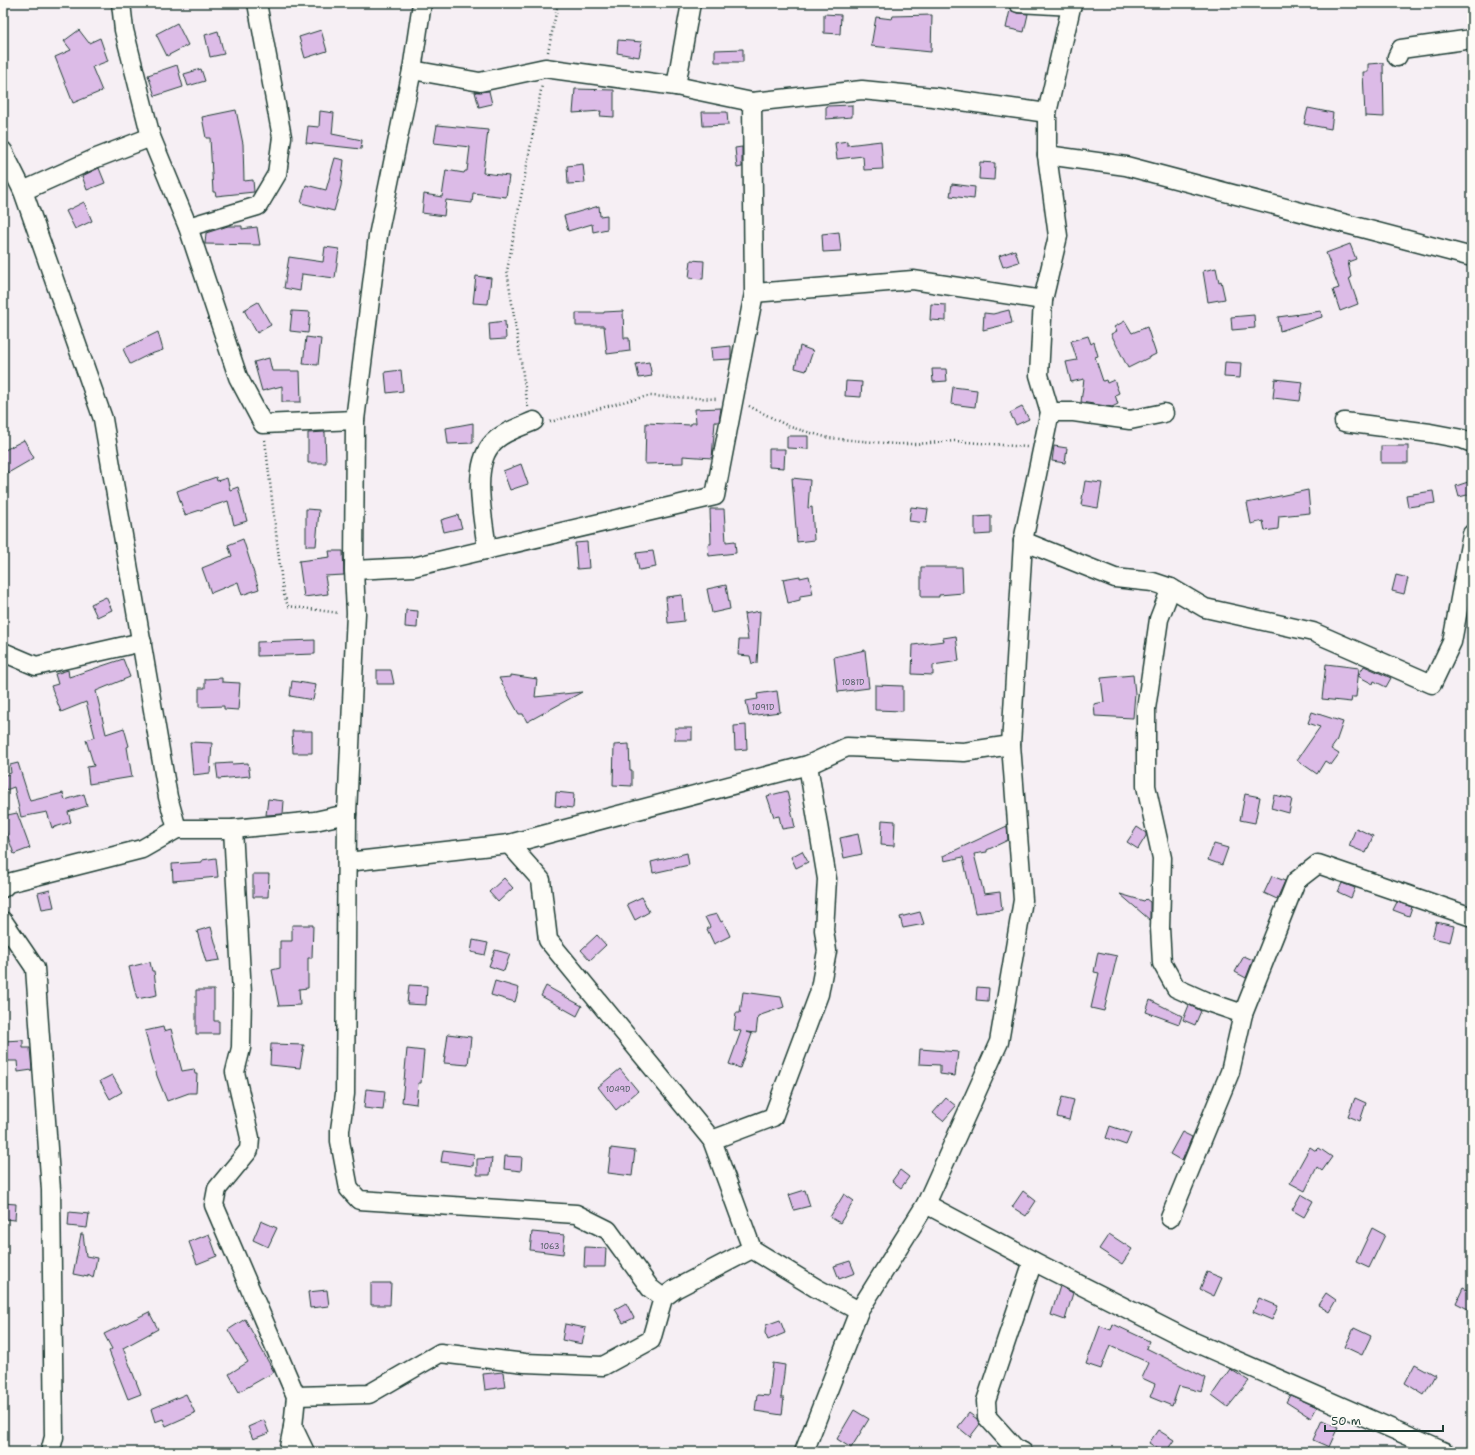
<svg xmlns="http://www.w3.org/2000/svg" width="1475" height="1455" font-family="'Shantell Sans',sans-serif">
<rect width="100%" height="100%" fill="#f6eff4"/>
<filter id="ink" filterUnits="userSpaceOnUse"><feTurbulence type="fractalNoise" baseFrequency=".025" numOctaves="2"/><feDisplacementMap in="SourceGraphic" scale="8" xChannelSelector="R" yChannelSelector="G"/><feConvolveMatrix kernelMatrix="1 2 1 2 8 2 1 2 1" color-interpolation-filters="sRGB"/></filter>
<g filter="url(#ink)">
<!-- building -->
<g fill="#dcbbe7" stroke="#1f3d34">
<polygon points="1010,10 1017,13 1028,14 1024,32 1006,28"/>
<polygon points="824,14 841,15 840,34 824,33"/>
<polygon points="932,15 931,52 871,46 876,17 892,19 893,16"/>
<polygon points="177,23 188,45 167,56 156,34"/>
<polygon points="79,30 89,43 100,38 108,61 92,67 102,91 73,103 55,57 71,50 64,41"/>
<polygon points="321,30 327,51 305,58 299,37"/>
<polygon points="218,31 224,54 210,57 205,35"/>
<polygon points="618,40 642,42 639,57 617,53"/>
<polygon points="743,49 743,62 715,62 715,50"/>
<polygon points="1383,63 1384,117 1365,116 1363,72 1368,72 1368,64"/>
<polygon points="177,65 183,87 155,96 148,75"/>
<polygon points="201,69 205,81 188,86 184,74"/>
<polygon points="575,89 614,90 614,117 600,116 601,111 573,113"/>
<polygon points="489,91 492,104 479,107 475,92"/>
<polygon points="852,105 852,117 826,119 826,106"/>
<polygon points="1308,108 1333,113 1331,129 1304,124"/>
<polygon points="236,110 243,144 244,181 253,180 254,192 216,196 215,192 213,192 210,138 206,138 202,117"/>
<polygon points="320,111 334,113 332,134 362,140 361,149 306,143 308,126 319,127"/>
<polygon points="702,112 727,112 728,125 703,126"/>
<polygon points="437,125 488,130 483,173 509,176 506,197 473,193 472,203 446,200 444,216 422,213 424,194 442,197 446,170 464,173 465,171 467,171 470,147 434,143"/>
<polygon points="847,141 847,145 881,141 883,169 864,170 863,156 837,159 835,143"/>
<polygon points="742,147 742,167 737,168 735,148"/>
<polygon points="335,158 344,160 341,186 334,211 301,203 306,185 326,190"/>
<polygon points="980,162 995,163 994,180 979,179"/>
<polygon points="583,164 585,183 568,184 567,166"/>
<polygon points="99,168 105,183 87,190 82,176"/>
<polygon points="952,184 975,187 974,199 950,196"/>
<polygon points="84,202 92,221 75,229 66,211"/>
<polygon points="599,206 600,216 607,215 607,229 593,232 592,224 568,231 564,216"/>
<polygon points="228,226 242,226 242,229 257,227 260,245 205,244 206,233"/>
<polygon points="839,232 841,251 823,252 822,234"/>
<polygon points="1350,244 1356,259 1348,262 1351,277 1349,278 1358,304 1340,311 1333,290 1339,288 1326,253"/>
<polygon points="325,247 339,249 335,278 302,274 300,291 284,288 289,257 323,262"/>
<polygon points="1015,250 1019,262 1003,267 999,256"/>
<polygon points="691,260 704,261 703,279 689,278"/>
<polygon points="1216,268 1219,282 1221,281 1225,299 1208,302 1203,271"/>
<polygon points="476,276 491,278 488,304 473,303"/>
<polygon points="258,302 271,325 257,333 244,310"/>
<polygon points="931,304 946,305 946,321 930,320"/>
<polygon points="1009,310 1012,323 983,330 984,313 993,314"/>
<polygon points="292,311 310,312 308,333 290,331"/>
<polygon points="623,311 624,338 629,338 630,351 607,354 604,326 576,326 576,313 604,313 604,312"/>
<polygon points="1321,311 1322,317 1280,331 1278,317"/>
<polygon points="1254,315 1255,328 1232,330 1231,317"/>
<polygon points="505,321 506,339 490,340 489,323"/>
<polygon points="1125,321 1132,333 1147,327 1156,354 1128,368 1111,334 1117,331 1114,327"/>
<polygon points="158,332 163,350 148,355 130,364 123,349"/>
<polygon points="1088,336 1091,344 1094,342 1098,356 1095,357 1103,381 1106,380 1107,383 1114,380 1119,393 1115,395 1118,404 1112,407 1081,402 1084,379 1071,382 1066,362 1077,360 1071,341"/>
<polygon points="306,337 321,339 318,365 303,364"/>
<polygon points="731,346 731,359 712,360 711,348"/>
<polygon points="800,346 813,351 806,371 795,368"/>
<polygon points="269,358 272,371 300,371 301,402 282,402 282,386 262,391 254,362"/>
<polygon points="649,362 652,376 639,378 636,364"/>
<polygon points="1225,362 1241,363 1240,378 1224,377"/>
<polygon points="932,369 946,369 947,381 933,382"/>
<polygon points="401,370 403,391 387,393 385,372"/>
<polygon points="1275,379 1303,382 1300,401 1273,398"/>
<polygon points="846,381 862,382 861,397 845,396"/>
<polygon points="953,387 977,390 975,407 951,404"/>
<polygon points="1022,407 1029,419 1016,425 1010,413"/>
<polygon points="721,408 719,422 715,422 712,458 683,456 683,463 645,464 646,423 691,425 691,423 696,423 695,409"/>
<polygon points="473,423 473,443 448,444 446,428"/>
<polygon points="325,432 326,463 308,463 308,433"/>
<polygon points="787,436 808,436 808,449 787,448"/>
<polygon points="24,440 34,458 8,473 3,464 3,451"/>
<polygon points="1054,446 1067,448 1065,463 1052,461"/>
<rect x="1381" y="446" width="27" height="17"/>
<polygon points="769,449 785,449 784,468 769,467"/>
<polygon points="521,464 528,484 510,490 503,471"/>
<polygon points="216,477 217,481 227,478 230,490 238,487 247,521 234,525 228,501 185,515 177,491"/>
<polygon points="792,478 810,480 808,508 812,507 814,540 797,542"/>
<polygon points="1085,481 1102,483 1098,508 1081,505"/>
<polygon points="1468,482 1471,494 1459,497 1456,486"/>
<polygon points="1308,490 1310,513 1279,516 1278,529 1265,531 1263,521 1251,524 1247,503"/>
<polygon points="1433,491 1435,503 1408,507 1406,495"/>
<polygon points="911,507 928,509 926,523 909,521"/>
<polygon points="306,509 319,510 316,546 306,546"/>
<polygon points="710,509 724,509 726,542 735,541 736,553 709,556 708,544 711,544"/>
<polygon points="458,515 462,528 444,532 441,520"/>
<polygon points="991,516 991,534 975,535 975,517"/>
<polygon points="243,539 259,589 242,595 238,582 211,593 202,568 232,556 228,545"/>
<polygon points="587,542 589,568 577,569 575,543"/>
<polygon points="329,551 343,551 344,575 325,576 328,594 304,597 299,561 330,557"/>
<polygon points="653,551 656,567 639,570 636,553"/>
<polygon points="921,567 962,567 963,593 939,595 939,597 921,597"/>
<polygon points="1396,575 1408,578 1404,594 1392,591"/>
<polygon points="800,576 800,578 809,576 813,594 800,596 800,600 788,603 783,579"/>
<polygon points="726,585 730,609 712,613 707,589"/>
<polygon points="682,595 684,621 668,623 666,597"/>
<polygon points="106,597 112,610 97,617 91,604"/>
<polygon points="406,610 418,611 417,628 405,627"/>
<polygon points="760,611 757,663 752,664 750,656 738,655 739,640 748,640 744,614"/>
<polygon points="956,636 959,661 933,665 933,675 912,674 913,645 944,641 943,638"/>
<polygon points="315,640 315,654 257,656 257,642"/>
<polygon points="865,650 869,688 838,692 834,657"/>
<polygon points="123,659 130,677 96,691 106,734 124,728 129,746 127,747 132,777 89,784 87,767 94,766 86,740 95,737 86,702 61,712 51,686 58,684 55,674 68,670 69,677"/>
<polygon points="1326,664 1359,668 1356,697 1352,697 1351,702 1322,699"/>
<polygon points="1364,666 1391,678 1386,687 1374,681 1373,684 1358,676"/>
<polygon points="377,670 391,670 394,684 377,684"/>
<polygon points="511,675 537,679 535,697 582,692 527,722 523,714 519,714 499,678 511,677"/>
<polygon points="1133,675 1135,693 1133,718 1095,716 1094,704 1104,702 1101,678"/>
<polygon points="222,678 222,682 240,683 238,710 224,709 224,706 199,707 199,688 205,688 205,679"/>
<polygon points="292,681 316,685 313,700 290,696"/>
<polygon points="875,685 903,686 903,711 875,710"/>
<polygon points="777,691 780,712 749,716 746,701 758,699 757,694"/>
<polygon points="1312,712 1343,722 1336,742 1331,749 1339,754 1331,765 1325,761 1317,774 1297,760 1320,727 1308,723"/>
<polygon points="746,725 747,749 735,750 734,726"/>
<rect x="675" y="728" width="17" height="12"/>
<polygon points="292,731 312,731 312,753 293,753"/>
<polygon points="190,742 212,743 210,773 193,775"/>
<polygon points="629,744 630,770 632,770 632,786 613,785 614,745"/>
<polygon points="18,763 30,801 63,793 65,800 84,794 87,806 68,812 71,822 52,828 47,812 21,817 14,787 6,790 3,780 3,776 11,773 10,765"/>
<polygon points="232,763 232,764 248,763 250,776 218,779 216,764"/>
<polygon points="787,791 795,827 782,829 779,816 774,817 767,796"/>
<polygon points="556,792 574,794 573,808 555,806"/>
<polygon points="1245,794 1260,797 1255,823 1240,820"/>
<polygon points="1274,795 1292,799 1289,813 1271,808"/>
<polygon points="268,799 284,801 283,814 266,815"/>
<polygon points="17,813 30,848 14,854 3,823 3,816"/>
<polygon points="882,820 895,821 894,846 881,845"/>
<polygon points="1007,826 1008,840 987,850 987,852 974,854 984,894 1000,892 1002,910 975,913 963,857 944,861 943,856"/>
<polygon points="1137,827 1146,833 1146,836 1138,849 1127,842"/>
<polygon points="1356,828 1373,836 1366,853 1349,846"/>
<polygon points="858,834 862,854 844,858 840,838"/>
<polygon points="1214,844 1228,848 1222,865 1208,860"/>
<polygon points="802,851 808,862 796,868 791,857"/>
<polygon points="687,853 689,865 653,873 651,862"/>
<polygon points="216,858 218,877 173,881 172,864 202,862 202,860"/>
<polygon points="253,874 269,874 268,897 253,897"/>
<polygon points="1272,876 1285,881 1277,899 1264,893"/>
<polygon points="504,878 513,888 498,902 489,892"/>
<polygon points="1342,883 1355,888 1351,898 1338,892"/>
<polygon points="50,890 54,907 42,909 38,893"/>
<polygon points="1120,894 1144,901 1146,899 1150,902 1150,920"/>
<polygon points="642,897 649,912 635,920 627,904"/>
<polygon points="1397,902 1412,907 1409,916 1393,910"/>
<polygon points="920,912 924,924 903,928 900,917"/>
<polygon points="717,914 721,922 723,921 730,936 714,944 707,929 710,927 705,917"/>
<polygon points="1436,922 1454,926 1450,942 1432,938"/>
<polygon points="292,925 313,925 312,958 308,958 308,988 299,989 300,1005 279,1006 272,970 280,968 280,941 292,941"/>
<polygon points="211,927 220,960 206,962 197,931"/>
<polygon points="597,935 606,945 590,960 581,950"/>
<polygon points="473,940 488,943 485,955 471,952"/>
<polygon points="495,950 510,954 504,971 489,966"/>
<polygon points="1098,952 1117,956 1104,1011 1091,1008 1099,973 1094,972"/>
<polygon points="1244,956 1253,960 1246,978 1235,972"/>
<polygon points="150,962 152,971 154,971 157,995 137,999 129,967"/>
<polygon points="495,981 519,988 515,1002 491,995"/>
<polygon points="409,985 427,986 426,1005 407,1004"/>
<polygon points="546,986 582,1006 577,1016 541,996"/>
<polygon points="977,987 989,988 988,1001 976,1000"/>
<polygon points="196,990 214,990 214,1021 219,1021 219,1034 196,1034"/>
<polygon points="743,992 781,997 784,1007 758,1016 756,1033 746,1032 752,1034 740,1068 729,1064 741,1031 734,1030 736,1013 740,1013"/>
<polygon points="1150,1000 1182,1016 1179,1024 1146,1012"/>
<polygon points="1189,1005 1201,1011 1195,1025 1183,1020"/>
<polygon points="163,1027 164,1031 171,1029 182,1071 194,1069 195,1074 197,1074 196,1093 189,1093 167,1101 157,1076 145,1031"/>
<polygon points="448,1034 471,1037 468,1065 444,1063"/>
<polygon points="23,1040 23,1048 30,1048 32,1070 18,1072 17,1061 3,1061 3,1041"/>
<polygon points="271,1044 304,1045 300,1068 270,1065"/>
<polygon points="407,1049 424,1051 421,1083 418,1083 416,1104 402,1102"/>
<polygon points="920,1049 958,1052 955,1076 940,1074 940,1065 919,1064"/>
<polygon points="620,1069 638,1091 616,1110 598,1087"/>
<polygon points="112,1075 122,1092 110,1099 100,1081"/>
<polygon points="366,1089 385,1091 383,1110 364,1108"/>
<polygon points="1062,1097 1074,1100 1069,1120 1057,1117"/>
<polygon points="946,1098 956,1106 943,1121 933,1113"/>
<polygon points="1355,1098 1366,1103 1360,1121 1348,1116"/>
<polygon points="1110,1126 1131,1133 1126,1145 1106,1138"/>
<polygon points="1182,1132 1192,1137 1182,1161 1170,1154"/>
<polygon points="1310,1147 1316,1151 1319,1148 1332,1157 1322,1171 1317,1167 1305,1191 1290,1183"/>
<polygon points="611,1148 635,1151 632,1176 608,1173"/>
<polygon points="443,1150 474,1154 473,1166 441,1162"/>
<polygon points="505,1156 522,1157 521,1171 504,1169"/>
<polygon points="492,1158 490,1175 477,1175 477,1159"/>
<polygon points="900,1170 909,1177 901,1188 892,1181"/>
<polygon points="805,1190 810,1206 794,1210 789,1195"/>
<polygon points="1023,1191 1036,1201 1026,1216 1012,1207"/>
<polygon points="844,1194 854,1201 840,1223 830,1217"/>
<polygon points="1301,1194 1313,1201 1304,1217 1292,1210"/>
<polygon points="3,1203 16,1204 15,1220 3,1219"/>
<polygon points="69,1212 89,1214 87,1228 68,1226"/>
<polygon points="261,1221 277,1228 268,1247 253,1240"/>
<polygon points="1372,1228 1385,1235 1369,1268 1356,1262"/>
<polygon points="532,1232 565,1235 563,1254 530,1250"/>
<polygon points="81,1234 83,1234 86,1256 97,1258 93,1278 88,1275 88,1277 73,1274"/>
<polygon points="209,1234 217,1256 197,1264 189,1242"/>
<polygon points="1109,1234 1132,1249 1122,1264 1099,1249"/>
<polygon points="585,1247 606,1248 605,1267 584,1267"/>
<polygon points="850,1261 855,1273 839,1279 834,1266"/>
<polygon points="1207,1272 1222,1278 1214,1296 1200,1289"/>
<polygon points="371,1283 391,1283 390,1305 371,1305"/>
<polygon points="1060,1286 1073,1293 1065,1320 1051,1315"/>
<polygon points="1463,1288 1472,1292 1472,1311 1456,1303"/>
<polygon points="327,1290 329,1306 310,1308 308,1292"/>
<polygon points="1326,1293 1336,1300 1329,1312 1318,1305"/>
<polygon points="1259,1298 1278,1306 1272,1320 1253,1312"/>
<polygon points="626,1303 634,1318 623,1323 615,1309"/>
<polygon points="149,1312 158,1329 123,1348 141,1394 128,1399 109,1351 112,1349 104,1334"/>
<polygon points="245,1319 274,1372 239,1392 229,1374 248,1362 228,1330"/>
<polygon points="780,1320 785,1333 768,1340 765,1333 766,1325"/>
<polygon points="565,1324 586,1328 582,1344 562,1340"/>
<polygon points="1113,1324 1149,1341 1146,1348 1206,1378 1202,1392 1179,1386 1172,1406 1150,1397 1155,1384 1142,1378 1149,1363 1110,1345 1101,1369 1086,1364 1100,1326 1111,1330"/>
<polygon points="1354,1328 1371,1336 1362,1355 1345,1347"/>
<polygon points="773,1363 785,1365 781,1398 784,1398 782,1415 755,1411 757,1395 769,1396"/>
<polygon points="1415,1364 1435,1375 1424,1395 1405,1383"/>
<polygon points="1230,1369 1249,1381 1228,1407 1212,1395"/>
<polygon points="503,1372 505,1387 485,1390 483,1374"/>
<polygon points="186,1394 195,1413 166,1426 163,1419 155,1422 151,1409"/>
<polygon points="1290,1395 1317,1407 1311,1418 1286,1402"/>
<polygon points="854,1410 869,1419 851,1448 837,1439"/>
<polygon points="969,1413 977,1419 980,1424 970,1437 958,1427"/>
<polygon points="264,1420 269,1433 253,1439 248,1427"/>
<polygon points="1322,1420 1338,1427 1329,1447 1313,1440"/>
<polygon points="1158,1430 1174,1440 1166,1452 1163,1452 1149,1443"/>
</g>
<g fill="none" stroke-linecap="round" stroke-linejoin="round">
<!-- minor casing -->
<g stroke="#1f3d34" stroke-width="21">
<g id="minor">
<polyline points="121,3 124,30 151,137 188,227 238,377 263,424 355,420"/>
<polyline points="422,3 412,70 378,236 355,420 354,570 356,613 347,814 345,1094 340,1130 340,1141 349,1189 359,1200 576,1214 608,1230 650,1288 663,1298"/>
<polyline points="1018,3 1072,6"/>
<polyline points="1397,57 1401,49 1472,39"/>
<polyline points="676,86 691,3"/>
<polyline points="752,102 862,90 933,97 1047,113"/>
<polyline points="3,151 23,191 103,419 168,797 177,829"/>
<polyline points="1047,155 1126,166 1472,257"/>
<polyline points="23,191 94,159 151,137"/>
<polyline points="188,227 258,206 277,174 282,137 257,3"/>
<polyline points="754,293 913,280 1043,300"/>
<polyline points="1050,412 1074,412 1130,420 1164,413"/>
<polyline points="1344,422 1430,433 1462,439 1472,443"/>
<polyline points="1023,541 1115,578 1153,582 1171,588 1205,608 1313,632 1432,684 1452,642 1472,534"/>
<path d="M487 550C484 521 471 469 491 445 500 433 520 427 534 421"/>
<polyline points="354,570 413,567 715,496 754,293 752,102 676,86 545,68 480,82 412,70"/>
<polyline points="1171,588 1159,619 1146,709 1146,786 1162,858 1160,928 1162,963 1176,988 1205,1001 1243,1014"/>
<polyline points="3,652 36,666 142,642"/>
<polyline points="233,829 242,994 241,1048 235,1072 250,1138 249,1150 217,1189 214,1205 296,1396 293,1427 288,1452"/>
<polyline points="509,844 541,880 548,940 712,1140 752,1249 816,1288 859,1311"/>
<polyline points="347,862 509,844 808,765 847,747 964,752 1011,745"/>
<polyline points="3,888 8,883 142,849 177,829 233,829 315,821 347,814"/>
<polyline points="3,921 35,968 51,1190 54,1437 50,1452"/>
<polyline points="712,1140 773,1117 819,994 827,951 824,930 827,879 808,765"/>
<polyline points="926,1204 1033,1261 1185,1338 1445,1452"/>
<polyline points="1170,1218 1230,1072 1243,1014 1296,881 1318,864 1472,917"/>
<polyline points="296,1396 369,1394 440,1353 525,1363 603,1366 651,1340 663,1298 675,1289 752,1249"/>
<polyline points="293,1427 305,1452"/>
<polyline points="804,1452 859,1311 926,1204 999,1042 1023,900 1011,745 1023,541 1050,412 1039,375 1043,300 1058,236 1047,155 1047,113 1072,3"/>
<polyline points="1023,1452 1015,1448 987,1417 986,1401 1033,1261"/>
</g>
</g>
<!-- path -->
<g stroke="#1f3d34" stroke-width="2.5" stroke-dasharray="1 3" stroke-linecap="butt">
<polyline points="548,52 558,3"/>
<polyline points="749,406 790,427 829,438 895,444 916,444 955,441 1027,447"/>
<polyline points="528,407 507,271 542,85"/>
<polyline points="550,422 630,400 649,396 718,399"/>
<polyline points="265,440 283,592 288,606 339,613"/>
</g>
<!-- minor -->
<use href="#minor" stroke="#fdfcf7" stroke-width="18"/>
</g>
</g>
<g text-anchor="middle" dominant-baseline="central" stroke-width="3.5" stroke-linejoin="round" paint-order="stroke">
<!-- number labels -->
<g font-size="8" fill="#4e5c61">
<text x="853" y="682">1081D</text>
<text x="763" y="707">1091D</text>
<text x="618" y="1089">1049D</text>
<text x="550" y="1246">1063</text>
</g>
</g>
<!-- margin -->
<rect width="1475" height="1455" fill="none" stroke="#fdfcf7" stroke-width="16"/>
<rect x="8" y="8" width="1459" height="1439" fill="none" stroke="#1f3d34" stroke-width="1.5" filter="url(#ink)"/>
<!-- scale -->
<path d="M1325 1425v6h118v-6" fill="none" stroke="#1f3d34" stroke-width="2"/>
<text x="1331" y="1425" font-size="12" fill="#1f3d34" stroke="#fdfcf7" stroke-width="3" paint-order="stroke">50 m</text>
</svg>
